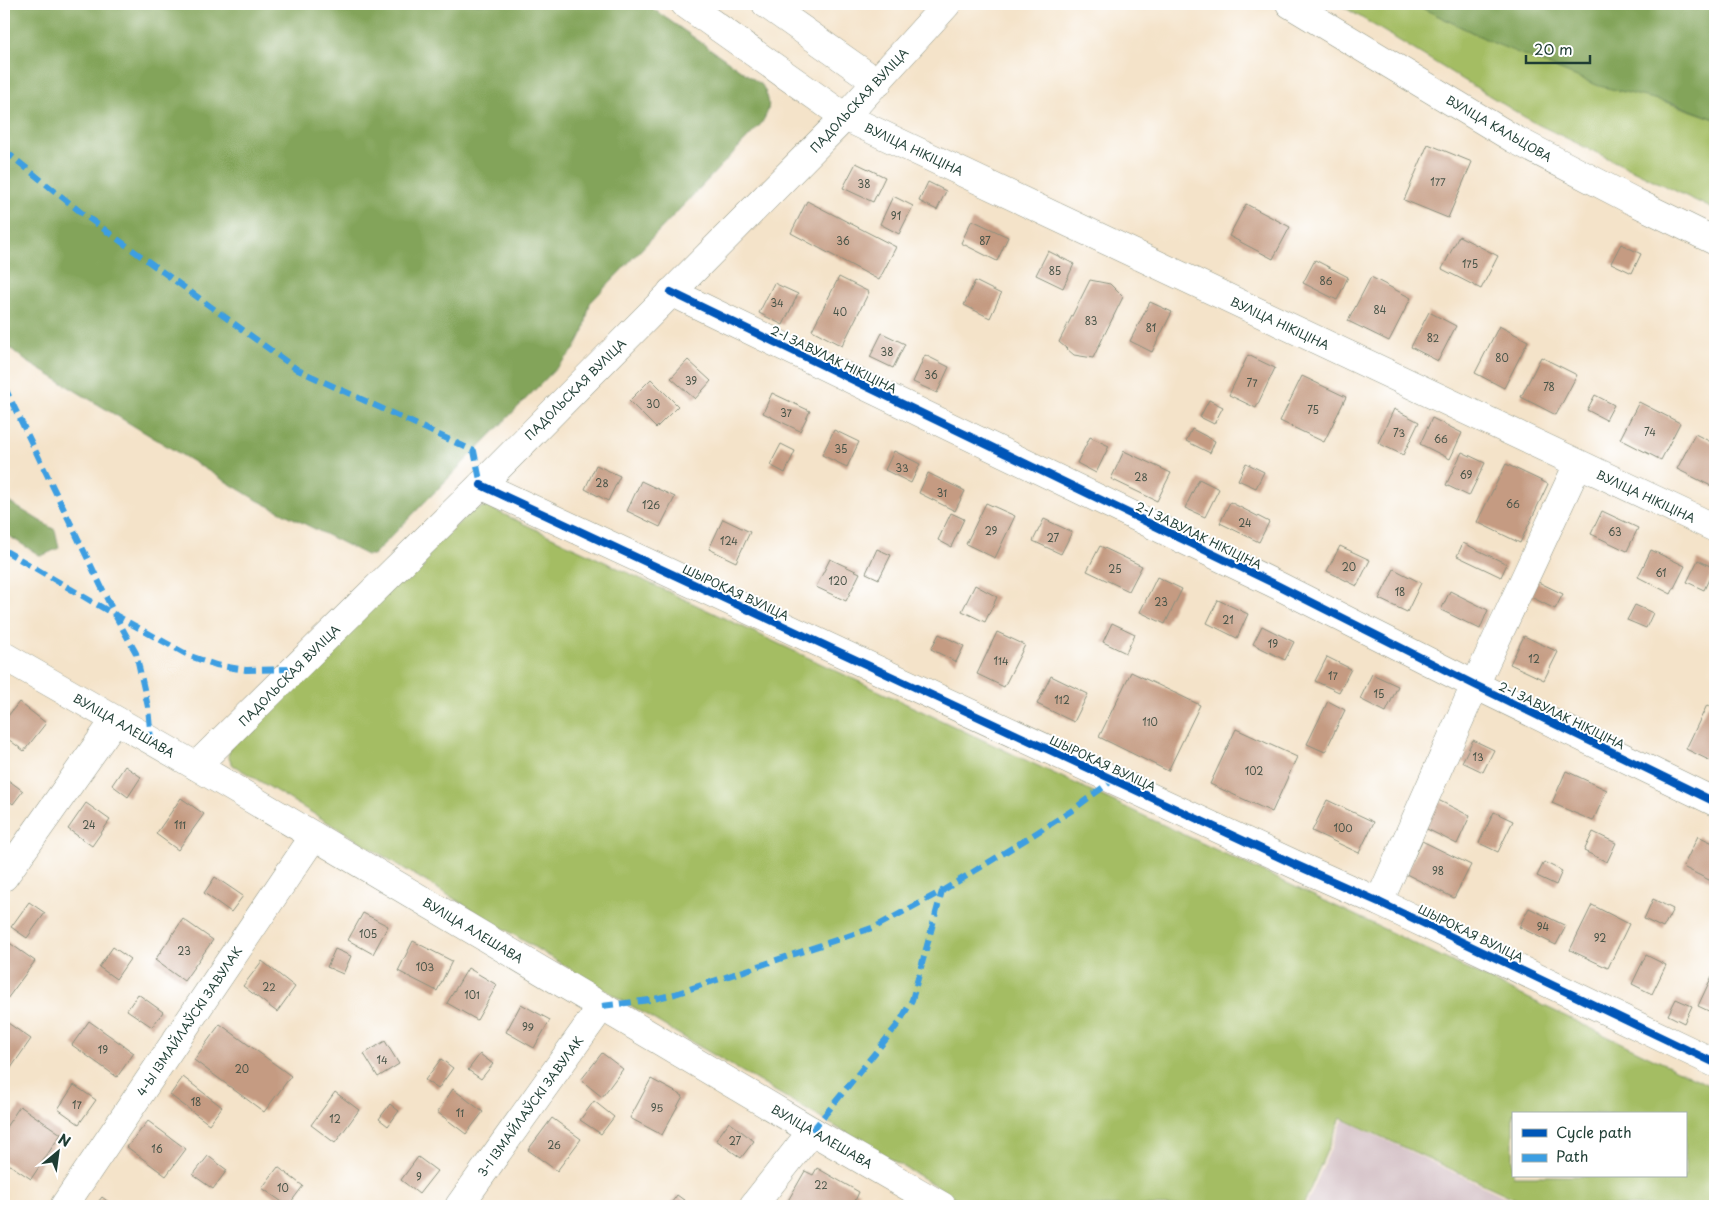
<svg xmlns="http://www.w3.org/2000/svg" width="1719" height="1210" font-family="'Playpen Sans',sans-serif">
<rect width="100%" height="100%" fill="#fff"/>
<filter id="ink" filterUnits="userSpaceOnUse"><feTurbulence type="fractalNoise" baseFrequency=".02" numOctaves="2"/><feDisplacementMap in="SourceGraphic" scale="10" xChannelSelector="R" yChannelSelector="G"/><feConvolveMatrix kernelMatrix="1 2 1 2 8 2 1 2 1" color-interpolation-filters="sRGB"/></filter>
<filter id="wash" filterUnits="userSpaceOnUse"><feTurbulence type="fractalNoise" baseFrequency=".0096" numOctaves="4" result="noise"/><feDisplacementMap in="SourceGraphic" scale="20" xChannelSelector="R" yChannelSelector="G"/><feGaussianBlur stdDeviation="1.12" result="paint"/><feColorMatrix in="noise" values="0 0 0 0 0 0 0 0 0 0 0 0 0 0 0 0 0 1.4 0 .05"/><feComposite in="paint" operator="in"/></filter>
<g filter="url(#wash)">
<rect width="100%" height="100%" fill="#f4e3c9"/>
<!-- industrial -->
<polygon fill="#d2bec3" points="1343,1120 1525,1206 1306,1206"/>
<!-- green -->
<g fill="#a4bd64" stroke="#627d4c" fill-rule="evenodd">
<polygon points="1339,4 1414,4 1494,43 1715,119 1715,210 1531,121"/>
<path d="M486 506 1361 918 1715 1088V1206H1531L1341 1118 1303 1206H970L663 1025 233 765 228 756 230 748 471 511ZM1513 1114H1685V1176H1513Z"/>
</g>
<!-- forest -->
<g fill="#83a45a" stroke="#517047">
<path d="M4 4H646L762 85C771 102 771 108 761 124L590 303 584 330 574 350 373 555H367L255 499 26 361 4 343Z"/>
<polygon points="1414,4 1715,4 1715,119 1675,104 1599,86 1494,43"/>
<polygon points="4,499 55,530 59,548 41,556 4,533"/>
</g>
<g id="blocks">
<!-- building -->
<g fill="#c59b82">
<polygon points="1428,144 1472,162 1448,218 1404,200"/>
<polygon points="856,163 885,177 873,202 843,188"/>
<polygon points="928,182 946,191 937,210 919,201"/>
<polygon points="893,196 913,206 899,234 880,224"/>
<polygon points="807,201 896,247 879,280 791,233"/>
<polygon points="1246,204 1290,227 1273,259 1229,236"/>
<polygon points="972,220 1008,237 997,261 961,243"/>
<polygon points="1459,236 1498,256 1481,289 1442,269"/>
<polygon points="1621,244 1641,254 1632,273 1611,263"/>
<polygon points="1048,251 1074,264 1063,288 1036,275"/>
<polygon points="1315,260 1348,277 1337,300 1303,283"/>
<polygon points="839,277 869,292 842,346 812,330"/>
<polygon points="1371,277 1411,298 1389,341 1348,321"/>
<polygon points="1090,280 1110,284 1123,297 1093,358 1074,355 1059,342"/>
<polygon points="975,281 1001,294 990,318 964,305"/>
<polygon points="774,283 798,294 783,325 759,313"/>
<polygon points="1150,302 1172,312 1152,352 1130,341"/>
<polygon points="1429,312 1456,326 1438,361 1411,347"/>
<polygon points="1499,326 1528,341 1504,388 1475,373"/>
<polygon points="882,333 905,344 893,368 870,357"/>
<polygon points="925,355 949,367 937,393 913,382"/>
<polygon points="1248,355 1275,368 1256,408 1229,395"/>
<polygon points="1541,357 1577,375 1556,415 1521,397"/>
<polygon points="688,360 711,381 695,399 671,378"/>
<polygon points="1302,376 1346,397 1324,442 1280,421"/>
<polygon points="651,379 678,406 656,428 629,401"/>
<polygon points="772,393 810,411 800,431 763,413"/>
<polygon points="1595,395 1614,405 1606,420 1587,410"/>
<polygon points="1209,400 1223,407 1214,424 1200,417"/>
<polygon points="1639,402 1680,423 1661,460 1620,439"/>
<polygon points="1394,409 1419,422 1403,455 1378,443"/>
<polygon points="1432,418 1462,433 1450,459 1420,444"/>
<polygon points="1192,429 1215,441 1210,453 1186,441"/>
<polygon points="834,430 859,442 847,467 822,455"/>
<polygon points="1695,434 1715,444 1715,488 1677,469"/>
<polygon points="1090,437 1109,446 1096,473 1077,463"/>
<polygon points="781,444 795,451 785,473 770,465"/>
<polygon points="894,451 920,464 911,483 885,470"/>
<polygon points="1124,451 1171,473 1157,501 1111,479"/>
<polygon points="1462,452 1485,463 1469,496 1446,485"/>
<polygon points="1246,463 1264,472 1256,488 1238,480"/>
<polygon points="1506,464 1548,484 1520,543 1477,522"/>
<polygon points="596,465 620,476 608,501 585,489"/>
<polygon points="928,473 965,491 955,511 919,493"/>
<polygon points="1199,479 1219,489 1205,517 1185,508"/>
<polygon points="641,481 675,497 660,527 627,511"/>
<polygon points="1230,502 1269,522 1259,542 1220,523"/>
<polygon points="986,503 1015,516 995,558 966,544"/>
<polygon points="1602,511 1638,528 1627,551 1591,534"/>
<polygon points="951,513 964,519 951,547 938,540"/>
<polygon points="723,519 750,532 736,562 709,549"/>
<polygon points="1044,519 1072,532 1061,554 1033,541"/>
<polygon points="1463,543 1507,564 1501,577 1457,556"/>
<polygon points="1100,546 1142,566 1129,591 1087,571"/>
<polygon points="1340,546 1370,560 1357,586 1327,571"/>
<polygon points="877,549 891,555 879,579 866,573"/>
<polygon points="1651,550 1685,566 1671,594 1638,577"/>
<polygon points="830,559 860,573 846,601 816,587"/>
<polygon points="1698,560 1714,568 1704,590 1687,582"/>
<polygon points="1394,569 1421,583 1407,612 1379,599"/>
<polygon points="1157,577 1182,589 1165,624 1140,612"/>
<polygon points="1536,581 1563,594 1555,609 1529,596"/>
<polygon points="975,585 997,597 985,622 962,611"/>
<polygon points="1450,591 1488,610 1480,629 1441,610"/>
<polygon points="1218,600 1248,614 1237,638 1207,623"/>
<polygon points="1635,605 1653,613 1646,628 1627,620"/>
<polygon points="1112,623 1135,634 1126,653 1103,642"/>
<polygon points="1262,626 1294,642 1285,660 1253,644"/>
<polygon points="997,632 1025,645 1004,687 977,674"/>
<polygon points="939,634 964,646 956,662 931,649"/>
<polygon points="1524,636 1558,652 1544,680 1510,664"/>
<polygon points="1327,657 1351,669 1339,692 1315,681"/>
<polygon points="1131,672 1200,705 1168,771 1099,737"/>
<polygon points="1372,674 1398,686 1386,712 1360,699"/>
<polygon points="1051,676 1088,694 1074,722 1037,704"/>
<polygon points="1328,701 1345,710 1325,752 1307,744"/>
<polygon points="19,702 46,723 24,751 4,736 4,721"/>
<polygon points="1707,705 1715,709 1715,763 1686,749"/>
<polygon points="1236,729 1297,757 1272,812 1210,784"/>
<polygon points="1473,740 1494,750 1483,772 1462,762"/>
<polygon points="125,766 141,777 128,797 112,785"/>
<polygon points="1566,771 1607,790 1593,821 1552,803"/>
<polygon points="4,777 23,791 13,804 4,797"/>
<polygon points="181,798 204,814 178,850 156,834"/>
<polygon points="1327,800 1374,822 1359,853 1312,831"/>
<polygon points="1438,800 1470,816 1457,844 1425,828"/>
<polygon points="86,803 110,820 92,846 68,829"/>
<polygon points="1494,812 1513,821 1498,852 1479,843"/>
<polygon points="1593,832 1616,843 1607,862 1584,851"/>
<polygon points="1698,836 1715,844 1715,883 1683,867"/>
<polygon points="1422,841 1471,865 1454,898 1406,874"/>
<polygon points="1544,862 1562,871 1556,885 1537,876"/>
<polygon points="215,877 243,896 231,912 204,893"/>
<polygon points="1653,899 1673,909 1663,928 1644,919"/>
<polygon points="29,902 45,913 27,938 11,927"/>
<polygon points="1592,905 1629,924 1608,968 1570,950"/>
<polygon points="1529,908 1566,926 1556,945 1519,927"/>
<polygon points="363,913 388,926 373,954 348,940"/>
<polygon points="183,919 213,940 184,981 155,960"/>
<polygon points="4,939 35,961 7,999 4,996"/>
<polygon points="413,941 452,961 437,991 398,971"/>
<polygon points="113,947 130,959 116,979 99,967"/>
<polygon points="335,949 351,956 343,974 327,967"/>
<polygon points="1646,955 1666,965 1652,994 1632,984"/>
<polygon points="262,961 295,987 277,1012 243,986"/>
<polygon points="468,968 497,985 477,1020 447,1003"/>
<polygon points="1712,976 1715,978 1715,1014 1698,1006"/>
<polygon points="138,994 163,1012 152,1027 127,1010"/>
<polygon points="1676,999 1692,1006 1684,1023 1668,1015"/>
<polygon points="521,1004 550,1020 534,1048 506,1032"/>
<polygon points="89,1021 134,1053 117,1077 72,1045"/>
<polygon points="8,1023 31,1039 4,1078 4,1029"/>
<polygon points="220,1024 291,1076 264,1112 194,1060"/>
<polygon points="385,1041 399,1064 378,1077 364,1054"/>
<polygon points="602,1053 623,1069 602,1097 581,1080"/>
<polygon points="480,1054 493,1064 481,1079 468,1070"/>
<polygon points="441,1059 453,1068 438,1089 425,1080"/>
<polygon points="183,1077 222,1107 209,1124 170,1095"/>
<polygon points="651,1079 683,1096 662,1135 630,1118"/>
<polygon points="74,1085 96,1100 79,1124 58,1109"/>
<polygon points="453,1089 483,1112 466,1134 437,1112"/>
<polygon points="335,1092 359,1110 335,1143 311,1125"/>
<polygon points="594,1101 614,1117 601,1134 580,1120"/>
<polygon points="390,1104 399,1111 388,1126 379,1119"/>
<polygon points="20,1106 61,1134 31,1179 4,1161 4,1130"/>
<polygon points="552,1118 581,1139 557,1171 528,1150"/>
<polygon points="148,1121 186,1149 166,1176 127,1147"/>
<polygon points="729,1122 754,1141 741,1158 716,1140"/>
<polygon points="208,1156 227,1170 213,1189 193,1175"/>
<polygon points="418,1157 437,1171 419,1194 401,1180"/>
<polygon points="278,1167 303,1186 288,1206 262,1188"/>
<polygon points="817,1168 859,1192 855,1201 861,1204 859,1206 785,1206 805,1171 813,1175"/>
<polygon points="677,1195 692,1206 669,1206"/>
<polygon points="102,1197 114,1206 95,1206"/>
</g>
</g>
</g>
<g filter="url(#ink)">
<use href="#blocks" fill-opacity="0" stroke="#8a907e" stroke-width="1"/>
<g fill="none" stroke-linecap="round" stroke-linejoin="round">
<!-- minor casing -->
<g stroke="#8a907e" stroke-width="29">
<g id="minor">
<polyline points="685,4 845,117 1715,528"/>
<polyline points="766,4 878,83"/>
<polyline points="1290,4 1514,139 1635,202 1715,241"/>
<polyline points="671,292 1275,584 1475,685 1715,802"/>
<polyline points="481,485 1294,864 1379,902 1715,1063"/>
<polyline points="4,656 196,766 812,1131 942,1206"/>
<polyline points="196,766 481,485 845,117 947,4"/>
<polyline points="4,877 115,720"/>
<polyline points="1379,902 1475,685 1578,464"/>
<polyline points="64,1206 314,836"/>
<polyline points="459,1206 602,1006"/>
<polyline points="753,1206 812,1131"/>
</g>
</g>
<!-- minor -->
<use href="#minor" stroke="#fff" stroke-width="28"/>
<!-- quiet -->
<g stroke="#3c9ee2" stroke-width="6" stroke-dasharray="12 6" stroke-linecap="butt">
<polyline points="4,150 83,214 298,370 474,451 481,485"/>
<polyline points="4,386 115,615 136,653 148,707 151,740"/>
<polyline points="4,550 115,615 190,656 216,665 246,670 296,669"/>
<polyline points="602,1006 650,1000 675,994 875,927 942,891 1033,835 1071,811 1113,780"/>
<polyline points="812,1131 899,1023 912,1000 942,891"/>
</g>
<!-- cycleway casing -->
<g stroke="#fff" stroke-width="11">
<g id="cycleway">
<polyline points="671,292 1275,584 1475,685 1715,802"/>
<polyline points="481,485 1294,864 1379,902 1715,1063"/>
</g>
</g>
<!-- cycleway -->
<use href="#cycleway" stroke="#0057b8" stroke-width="8"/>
</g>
</g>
<g text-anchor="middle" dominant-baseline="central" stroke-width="4" stroke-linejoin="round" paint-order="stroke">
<!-- number labels -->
<g font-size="10" fill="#485448">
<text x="1438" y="181">177</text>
<text x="864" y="183">38</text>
<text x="896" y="215">91</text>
<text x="843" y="240">36</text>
<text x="985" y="240">87</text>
<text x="1470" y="263">175</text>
<text x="1055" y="270">85</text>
<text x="1326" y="280">86</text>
<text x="777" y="302">34</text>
<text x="1380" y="309">84</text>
<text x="840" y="311">40</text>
<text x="1091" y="320">83</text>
<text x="1151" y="327">81</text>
<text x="1433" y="337">82</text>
<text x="887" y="351">38</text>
<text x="1502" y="357">80</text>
<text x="931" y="374">36</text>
<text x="691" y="380">39</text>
<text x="1252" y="382">77</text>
<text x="1549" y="386">78</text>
<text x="653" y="403">30</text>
<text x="1313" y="409">75</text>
<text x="786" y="412">37</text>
<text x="1650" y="431">74</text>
<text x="1399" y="432">73</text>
<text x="1441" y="438">66</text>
<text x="841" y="448">35</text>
<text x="902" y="467">33</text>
<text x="1466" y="474">69</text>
<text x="1141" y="476">28</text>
<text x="602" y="482">28</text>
<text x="942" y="492">31</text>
<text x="1513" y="503">66</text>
<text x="651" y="504">126</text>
<text x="1245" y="522">24</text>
<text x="991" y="530">29</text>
<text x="1615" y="531">63</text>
<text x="1053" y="537">27</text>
<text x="729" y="540">124</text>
<text x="1349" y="566">20</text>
<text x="1115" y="568">25</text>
<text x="1661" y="572">61</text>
<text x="838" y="580">120</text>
<text x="1400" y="591">18</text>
<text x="1161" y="601">23</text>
<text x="1228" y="619">21</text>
<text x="1273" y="643">19</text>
<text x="1534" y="658">12</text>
<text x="1001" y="660">114</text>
<text x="1333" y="675">17</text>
<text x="1379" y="693">15</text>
<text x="1062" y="699">112</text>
<text x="1150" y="721">110</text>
<text x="1478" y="756">13</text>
<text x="1254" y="770">102</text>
<text x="89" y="824">24</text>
<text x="180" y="824">111</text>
<text x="1343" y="827">100</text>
<text x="1438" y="870">98</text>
<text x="1543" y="926">94</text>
<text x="368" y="933">105</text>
<text x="1600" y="937">92</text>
<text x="184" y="950">23</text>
<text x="425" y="966">103</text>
<text x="269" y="986">22</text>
<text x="472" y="994">101</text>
<text x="528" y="1026">99</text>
<text x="103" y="1049">19</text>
<text x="382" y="1059">14</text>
<text x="242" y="1068">20</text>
<text x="196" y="1101">18</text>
<text x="77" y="1104">17</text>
<text x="657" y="1107">95</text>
<text x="460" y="1112">11</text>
<text x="335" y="1118">12</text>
<text x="735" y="1140">27</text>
<text x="554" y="1144">26</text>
<text x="157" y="1148">16</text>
<text x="419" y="1176">9</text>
<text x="821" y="1184">22</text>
<text x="283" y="1187">10</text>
</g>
<!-- street labels -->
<g font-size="12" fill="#1f3d34" stroke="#fff">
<text transform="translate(859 100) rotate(-47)">ПАДОЛЬСКАЯ ВУЛІЦА</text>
<text transform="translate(1499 128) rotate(30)">ВУЛІЦА КАЛЬЦОВА</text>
<text transform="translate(914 149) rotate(25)">ВУЛІЦА НІКІЦІНА</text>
<text transform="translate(1280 323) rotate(25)">ВУЛІЦА НІКІЦІНА</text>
<text transform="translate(834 359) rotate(26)">2-І ЗАВУЛАК НІКІЦІНА</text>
<text transform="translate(575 389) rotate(-45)">ПАДОЛЬСКАЯ ВУЛІЦА</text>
<text transform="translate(1646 496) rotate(25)">ВУЛІЦА НІКІЦІНА</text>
<text transform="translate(1199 535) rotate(26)">2-І ЗАВУЛАК НІКІЦІНА</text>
<text transform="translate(736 592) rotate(25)">ШЫРОКАЯ ВУЛІЦА</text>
<text transform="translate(289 675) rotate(-45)">ПАДОЛЬСКАЯ ВУЛІЦА</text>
<text transform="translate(1562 715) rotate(26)">2-І ЗАВУЛАК НІКІЦІНА</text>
<text transform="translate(124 725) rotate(30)">ВУЛІЦА АЛЕШАВА</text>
<text transform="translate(1103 763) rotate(25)">ШЫРОКАЯ ВУЛІЦА</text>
<text transform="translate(473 930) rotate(31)">ВУЛІЦА АЛЕШАВА</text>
<text transform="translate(1471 933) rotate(26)">ШЫРОКАЯ ВУЛІЦА</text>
<text transform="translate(189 1021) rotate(-56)">4-Ы ІЗМАЙЛАЎСКІ ЗАВУЛАК</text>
<text transform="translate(530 1106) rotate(-54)">3-І ІЗМАЙЛАЎСКІ ЗАВУЛАК</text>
<text transform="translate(822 1136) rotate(30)">ВУЛІЦА АЛЕШАВА</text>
</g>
</g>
<!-- margin -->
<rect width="1719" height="1210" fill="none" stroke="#fff" stroke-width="20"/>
<!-- legend -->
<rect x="1512" y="1112" width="175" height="65" fill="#ffffff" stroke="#a5b1ae"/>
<rect x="1522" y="1129" width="25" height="8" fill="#0057b8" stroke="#a5b1ae"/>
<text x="1556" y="1138" font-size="15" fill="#1f3d34">Cycle path</text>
<rect x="1522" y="1154" width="25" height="8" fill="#3c9ee2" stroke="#a5b1ae"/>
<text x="1556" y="1162" font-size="15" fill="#1f3d34">Path</text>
<!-- north arrow -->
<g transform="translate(58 1152) rotate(29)" stroke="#ffffff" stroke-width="4" paint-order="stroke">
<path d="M0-4L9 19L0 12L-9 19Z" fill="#1f3d34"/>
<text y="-8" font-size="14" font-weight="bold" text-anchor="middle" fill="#1f3d34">N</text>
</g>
<!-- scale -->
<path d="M1526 55v8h64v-8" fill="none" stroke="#1f3d34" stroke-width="2.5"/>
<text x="1534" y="55" font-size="15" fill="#1f3d34" stroke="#ffffff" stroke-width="4" paint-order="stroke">20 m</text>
</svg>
